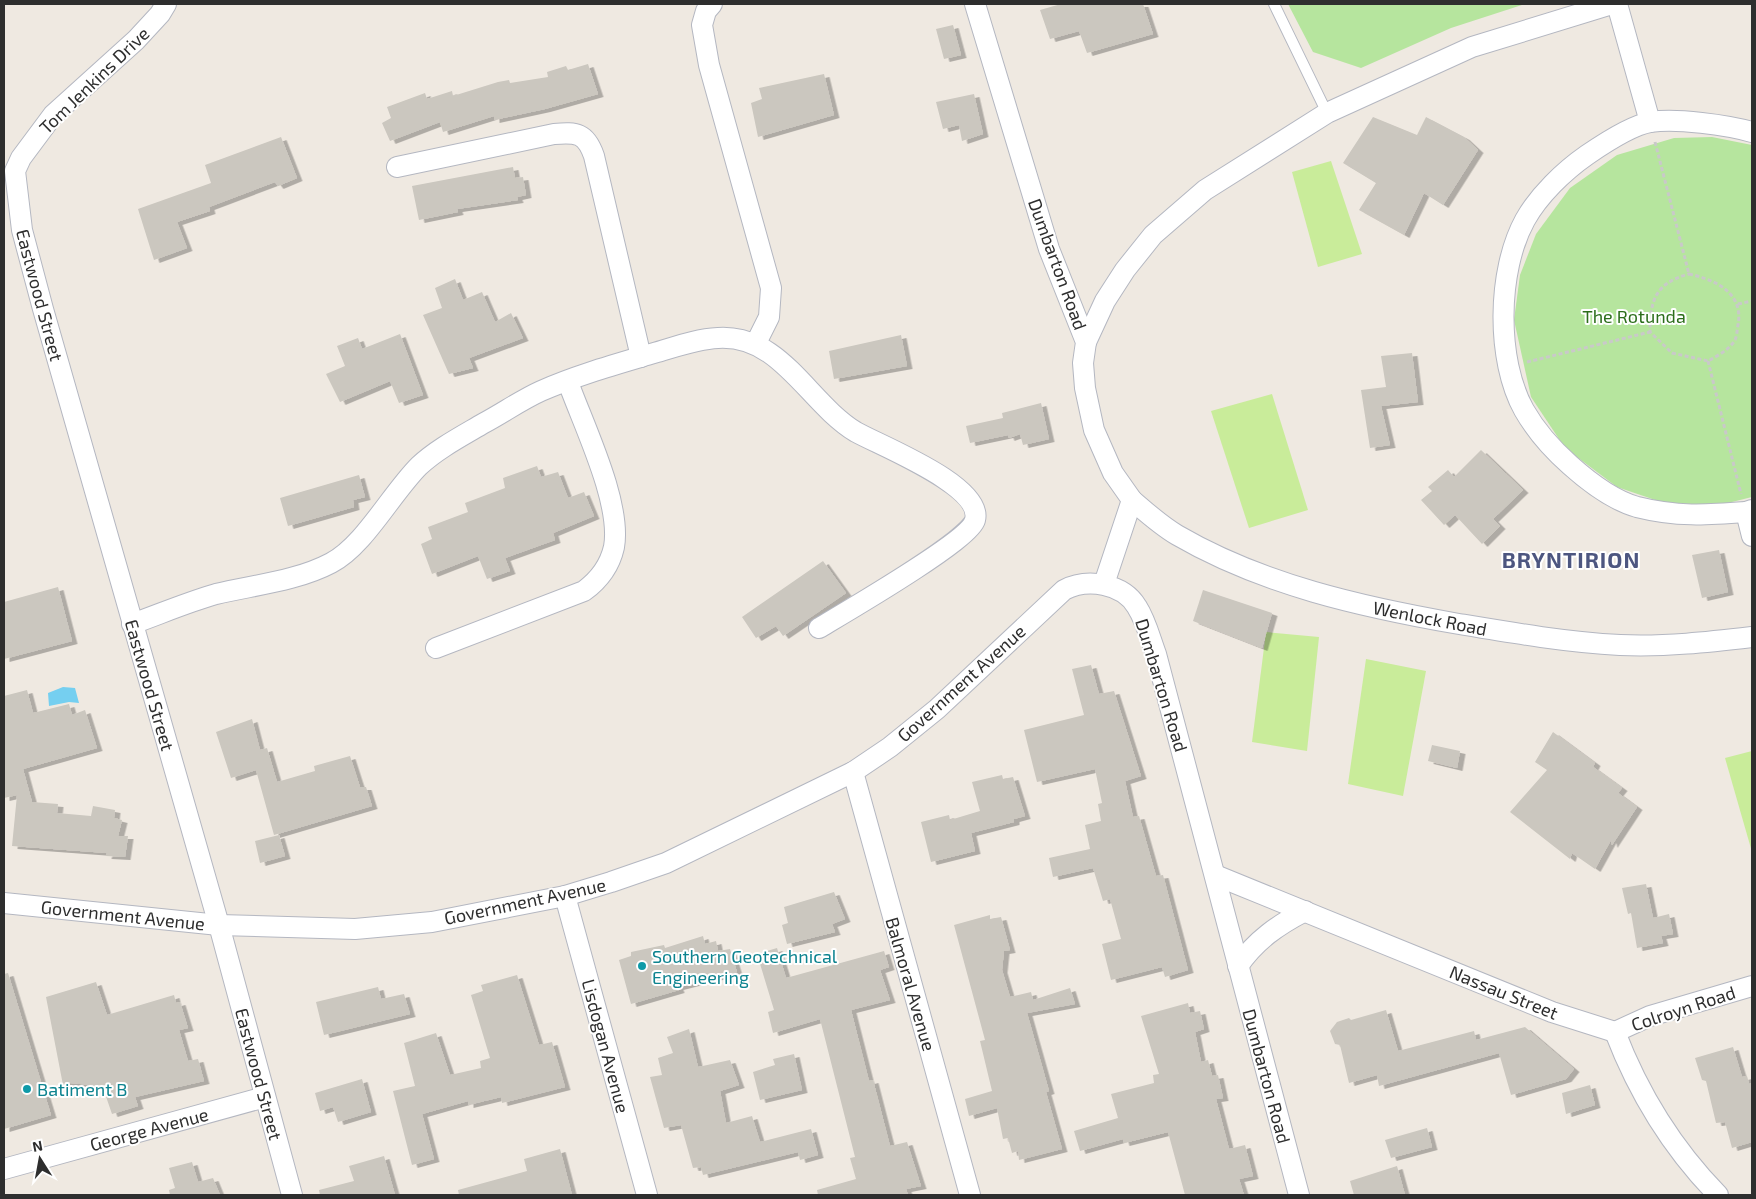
<svg xmlns="http://www.w3.org/2000/svg" width="1756" height="1199" font-family="'Exo 2',sans-serif">
<defs>
<filter id="shadow"><feDropShadow dx="5.5" dy="3" stdDeviation="0" flood-color="#0004"/></filter>
</defs>
<rect width="100%" height="100%" fill="#efe9e1"/>
<!-- green -->
<g fill="#b6e59e">
<polygon points="1288,4 1525,4 1451,28 1361,68 1313,52"/>
<polygon points="1712,137 1752,145 1752,497 1720,505 1664,503 1617,487 1565,448 1531,397 1514,320 1520,275 1536,234 1570,188 1617,155 1674,138"/>
</g>
<!-- pitch -->
<g fill="#c9ec9a">
<polygon points="1331,161 1362,254 1318,267 1292,172"/>
<polygon points="1272,394 1308,510 1249,528 1211,411"/>
<polygon points="1266,632 1319,637 1307,751 1252,742"/>
<polygon points="1366,659 1426,671 1403,796 1348,784"/>
<polygon points="1752,751 1752,852 1725,758"/>
</g>
<!-- water -->
<polygon fill="#75cff0" points="63,687 75,688 79,703 69,702 49,706 48,693"/>
<!-- building -->
<g fill="#cbc7bf" filter="url(#shadow)">
<polygon points="1061,4 1143,4 1153,34 1087,53 1079,31 1050,39 1040,10"/>
<polygon points="953,25 961,55 944,59 936,29"/>
<polygon points="588,64 598,94 545,109 494,120 494,116 443,132 440,122 390,141 382,123 391,118 387,107 425,93 427,99 452,91 453,96 498,82 509,80 510,83 548,77 547,72 566,66 568,70"/>
<polygon points="824,74 834,115 758,137 751,103 762,99 759,88"/>
<polygon points="974,94 983,134 962,141 959,125 943,129 936,102"/>
<polygon points="1373,117 1417,135 1426,117 1464,137 1478,150 1443,205 1424,193 1404,235 1359,210 1376,183 1343,163"/>
<polygon points="281,137 297,178 278,186 275,182 209,207 210,211 177,222 187,248 154,260 138,209 211,183 205,165"/>
<polygon points="513,167 515,178 523,177 526,195 517,197 518,200 457,209 458,212 419,220 412,186"/>
<polygon points="455,279 463,300 482,292 495,322 511,313 523,338 469,358 473,368 449,374 423,315 442,308 435,288"/>
<polygon points="400,334 423,395 399,403 390,381 340,402 326,374 345,366 337,346 358,338 362,349"/>
<polygon points="901,335 907,366 834,379 829,351"/>
<polygon points="1412,353 1418,402 1381,406 1390,445 1370,448 1361,390 1386,387 1381,356"/>
<polygon points="1041,403 1049,439 1023,445 1020,434 1009,438 1008,435 970,443 966,426 1003,418 1002,413"/>
<polygon points="1481,450 1523,490 1493,519 1500,526 1482,544 1455,515 1444,525 1421,500 1432,491 1428,487 1448,470 1454,477"/>
<polygon points="537,466 541,477 558,472 568,498 584,492 594,516 553,533 555,540 505,558 510,571 487,579 478,556 432,574 421,544 432,539 428,527 468,512 465,503 505,488 503,478"/>
<polygon points="359,475 365,497 353,500 354,507 288,526 280,498"/>
<polygon points="1719,550 1728,592 1702,598 1692,555"/>
<polygon points="823,561 846,593 783,636 776,626 756,638 742,617"/>
<polygon points="58,587 72,641 4,659 4,602"/>
<polygon points="1203,590 1272,613 1262,648 1193,621"/>
<polygon points="1091,665 1099,694 1114,691 1141,776 1125,781 1133,817 1139,816 1156,876 1163,875 1188,970 1165,977 1162,967 1111,980 1102,944 1121,939 1110,899 1103,901 1093,868 1053,877 1049,858 1090,849 1085,825 1101,821 1098,804 1102,803 1095,769 1037,782 1024,730 1084,715 1072,669"/>
<polygon points="27,690 33,713 69,704 72,715 85,710 97,748 23,769 32,802 58,804 57,813 91,816 93,806 115,810 114,818 122,820 118,836 128,836 125,857 106,856 107,853 12,846 17,795 4,798 4,696"/>
<polygon points="252,719 260,750 267,748 277,782 315,771 314,766 350,756 360,787 366,787 372,806 274,835 256,770 231,778 216,732"/>
<polygon points="1553,732 1595,763 1593,767 1622,788 1618,793 1637,807 1612,845 1611,840 1595,869 1572,853 1570,859 1510,812 1547,770 1535,762"/>
<polygon points="1432,745 1460,751 1457,768 1428,761"/>
<polygon points="1002,775 1003,779 1013,777 1025,816 1014,819 1014,822 971,833 975,851 931,862 921,822 949,815 950,820 980,811 972,782"/>
<polygon points="279,835 285,856 260,863 255,841"/>
<polygon points="1646,884 1653,918 1669,914 1673,934 1661,936 1663,943 1637,948 1631,913 1628,914 1622,888"/>
<polygon points="834,892 845,919 832,924 835,932 787,944 782,925 788,923 784,907"/>
<polygon points="990,915 990,919 1001,917 1010,950 1004,951 1002,970 1010,997 1031,992 1033,1000 1070,988 1075,1004 1027,1013 1049,1091 1046,1092 1062,1149 1019,1160 1018,1151 1012,1153 1008,1138 1003,1139 997,1108 969,1116 965,1099 992,1091 980,1041 985,1040 954,925"/>
<polygon points="703,936 705,944 716,941 718,951 730,949 737,972 678,987 679,990 631,1004 619,960 631,956 631,952 664,945 665,948"/>
<polygon points="777,948 786,978 884,951 889,967 880,970 890,1000 851,1010 869,1081 873,1080 890,1146 907,1142 921,1186 906,1189 908,1195 818,1195 817,1190 856,1179 850,1158 855,1157 820,1019 773,1033 768,1012 774,1010 757,954"/>
<polygon points="8,973 51,1115 4,1129 4,974"/>
<polygon points="517,975 539,1045 552,1042 565,1087 502,1103 501,1097 468,1105 468,1101 422,1114 434,1159 412,1165 393,1091 415,1086 404,1043 436,1033 450,1075 481,1068 480,1061 490,1058 471,995 483,991 481,985"/>
<polygon points="96,982 107,1015 174,995 176,1003 180,1002 188,1028 179,1030 188,1061 198,1059 204,1081 135,1097 138,1106 112,1114 102,1085 91,1088 91,1085 70,1083 63,1085 46,997"/>
<polygon points="378,987 381,999 404,994 410,1014 324,1035 316,1002"/>
<polygon points="1188,1003 1190,1013 1200,1011 1204,1029 1195,1032 1201,1062 1208,1060 1212,1076 1218,1075 1223,1098 1216,1099 1229,1149 1245,1145 1253,1176 1239,1179 1244,1195 1185,1195 1168,1132 1124,1143 1123,1139 1080,1151 1074,1131 1118,1118 1111,1094 1154,1083 1153,1075 1159,1074 1141,1016"/>
<polygon points="1386,1010 1398,1051 1474,1031 1476,1040 1525,1027 1574,1069 1566,1079 1511,1095 1499,1053 1379,1086 1377,1075 1349,1083 1340,1045 1335,1044 1330,1031 1337,1022 1349,1018 1351,1020"/>
<polygon points="689,1029 698,1067 730,1060 739,1085 720,1091 726,1123 752,1116 760,1142 811,1129 818,1155 800,1160 798,1152 703,1175 701,1167 693,1168 681,1125 664,1128 650,1077 662,1075 658,1058 673,1053 667,1037"/>
<polygon points="1733,1047 1742,1077 1747,1076 1749,1084 1752,1083 1752,1142 1732,1148 1725,1122 1716,1123 1706,1081 1702,1080 1695,1058"/>
<polygon points="794,1054 802,1090 760,1100 753,1072 775,1065 773,1059"/>
<polygon points="362,1079 371,1112 338,1122 333,1107 320,1111 315,1093"/>
<polygon points="1590,1085 1595,1105 1566,1114 1562,1093"/>
<polygon points="1427,1128 1432,1147 1391,1158 1385,1140"/>
<polygon points="560,1149 572,1195 459,1195 458,1190 527,1171 524,1159"/>
<polygon points="384,1156 395,1195 320,1195 319,1190 354,1181 349,1166"/>
<polygon points="192,1162 198,1182 213,1178 220,1195 170,1195 169,1190 175,1188 169,1168"/>
<polygon points="1397,1166 1405,1195 1354,1195 1350,1181"/>
</g>
<g fill="none" stroke-linecap="round" stroke-linejoin="round">
<!-- lane casing -->
<g stroke="#b4b7c1" stroke-width="12">
<polyline id="lane" points="1274,4 1327,113"/>
</g>
<!-- street casing -->
<g stroke="#b4b7c1" stroke-width="22">
<g id="street">
<polyline points="166,4 160,14 136,40 53,115 21,158 15,171 22,230 43,309 219,925 292,1195"/>
<polyline points="712,4 706,11 702,25 709,65 771,288 769,317 756,343"/>
<polyline points="975,4 1049,249 1086,342 1083,363 1085,388 1094,430 1113,473 1132,500 1104,584"/>
<polyline points="1617,4 1650,122"/>
<path d="M1752 132C1727 125 1676 118 1651 122 1632 125 1603 144 1587 155 1564 171 1539 195 1525 220 1497 271 1496 360 1524 410 1536 431 1553 450 1570 465 1589 482 1612 500 1637 507 1677 517 1706 515 1746 512L1752 510"/>
<path d="M397 167 554 134C577 132 586 133 594 156L641 357"/>
<polyline points="1086,342 1105,301 1125,270 1153,235 1205,190 1327,113 1472,47 1612,4"/>
<path d="M1132 500C1146 512 1160 525 1177 535 1263 585 1362 607 1459 624 1513 633 1566 642 1620 645 1665 647 1709 642 1752 637"/>
<polyline points="1746,512 1752,536"/>
<path d="M132 624C160 614 188 602 216 594 254 585 297 581 331 563 364 546 391 494 419 466 437 449 462 436 484 423 503 413 521 400 541 391 577 375 617 364 654 353 675 347 696 339 718 338 781 334 808 403 856 432 881 446 984 486 975 520 970 540 844 613 819 628"/>
<path d="M436 648 584 591C599 580 610 565 614 547 622 503 583 424 568 382"/>
<polyline points="853,772 970,1195"/>
<polyline points="1215,875 1552,1012 1615,1032"/>
<polyline points="565,896 647,1195"/>
<path d="M4 903 219 925 355 929 432 922 565 896 611 882 666 863 853 772 890 747 937 709 1064 590C1087 578 1123 583 1137 607 1146 621 1150 638 1156 654L1299 1195"/>
<path d="M1238 966C1256 940 1278 925 1305 911"/>
<path d="M1615 1032C1638 1092 1672 1148 1718 1195"/>
<polyline points="1615,1032 1650,1016 1752,986"/>
<polyline points="4,1169 265,1097"/>
</g>
</g>
<!-- path -->
<g stroke="#c9c9c9" stroke-width="3" stroke-dasharray="4 2.5" stroke-linecap="butt">
<polyline points="1655,142 1689,274"/>
<path d="M1689 274C1716 280 1744 293 1738 325 1737 330 1737 336 1735 340 1729 350 1717 356 1708 361L1672 353 1650 332C1650 299 1656 283 1689 274Z"/>
<polyline points="1738,304 1752,301"/>
<polyline points="1708,361 1741,494"/>
<polyline points="1527,362 1650,332"/>
</g>
<!-- lane -->
<use href="#lane" stroke="#fff" stroke-width="10"/>
<!-- street -->
<use href="#street" stroke="#fff" stroke-width="20"/>
</g>
<!-- markers -->
<g fill="#0f9aa8" stroke="#fff" stroke-width="2">
<circle cx="642" cy="966" r="5"/>
<circle cx="27" cy="1089" r="5"/>
</g>
<g text-anchor="middle" dominant-baseline="central" stroke-width="4" stroke-linejoin="round" paint-order="stroke">
<!-- street labels -->
<g font-size="18" fill="#2e2e2e" stroke="#fff">
<text transform="translate(94 80) rotate(-44)">Tom Jenkins Drive</text>
<text transform="translate(1058 264) rotate(70)">Dumbarton Road</text>
<text transform="translate(40 295) rotate(75)">Eastwood Street</text>
<text transform="translate(1430 618) rotate(11)">Wenlock Road</text>
<text transform="translate(961 683) rotate(-42)">Government Avenue</text>
<text transform="translate(150 685) rotate(74)">Eastwood Street</text>
<text transform="translate(1162 685) rotate(73)">Dumbarton Road</text>
<text transform="translate(525 901) rotate(-12)">Government Avenue</text>
<text transform="translate(123 915) rotate(6)">Government Avenue</text>
<text transform="translate(911 984) rotate(74)">Balmoral Avenue</text>
<text transform="translate(1504 992) rotate(22)">Nassau Street</text>
<text transform="translate(1683 1008) rotate(-18)">Colroyn Road</text>
<text transform="translate(606 1046) rotate(75)">Lisdogan Avenue</text>
<text transform="translate(259 1074) rotate(75)">Eastwood Street</text>
<text transform="translate(1267 1076) rotate(75)">Dumbarton Road</text>
<text transform="translate(149 1129) rotate(-15)">George Avenue</text>
</g>
<!-- park labels -->
<g font-size="18" fill="#2c6e1b" stroke="#fff">
<text x="1634" y="316">The Rotunda</text>
</g>
<!-- culture labels -->
<g font-size="18" fill="#0d838f" stroke="#fff" text-anchor="start">
<text x="652" y="956">Southern Geotechnical<tspan x="652" dy="21">Engineering</tspan></text>
<text x="37" y="1089">Batiment B</text>
</g>
<!-- district labels -->
<g font-size="22" font-weight="bold" letter-spacing="1" fill="#4d5680" stroke="#fff">
<text x="1571" y="559">BRYNTIRION</text>
</g>
</g>
<!-- border -->
<rect width="1756" height="1199" fill="none" stroke="#2e2e2e" stroke-width="10"/>
<!-- north arrow -->
<g transform="translate(40 1159) rotate(349)" stroke="#ffffff" stroke-width="4" paint-order="stroke">
<path d="M0-4L9 19L0 12L-9 19Z" fill="#2e2e2e"/>
<text y="-8" font-size="14" font-weight="bold" text-anchor="middle" fill="#2e2e2e">N</text>
</g>
</svg>
